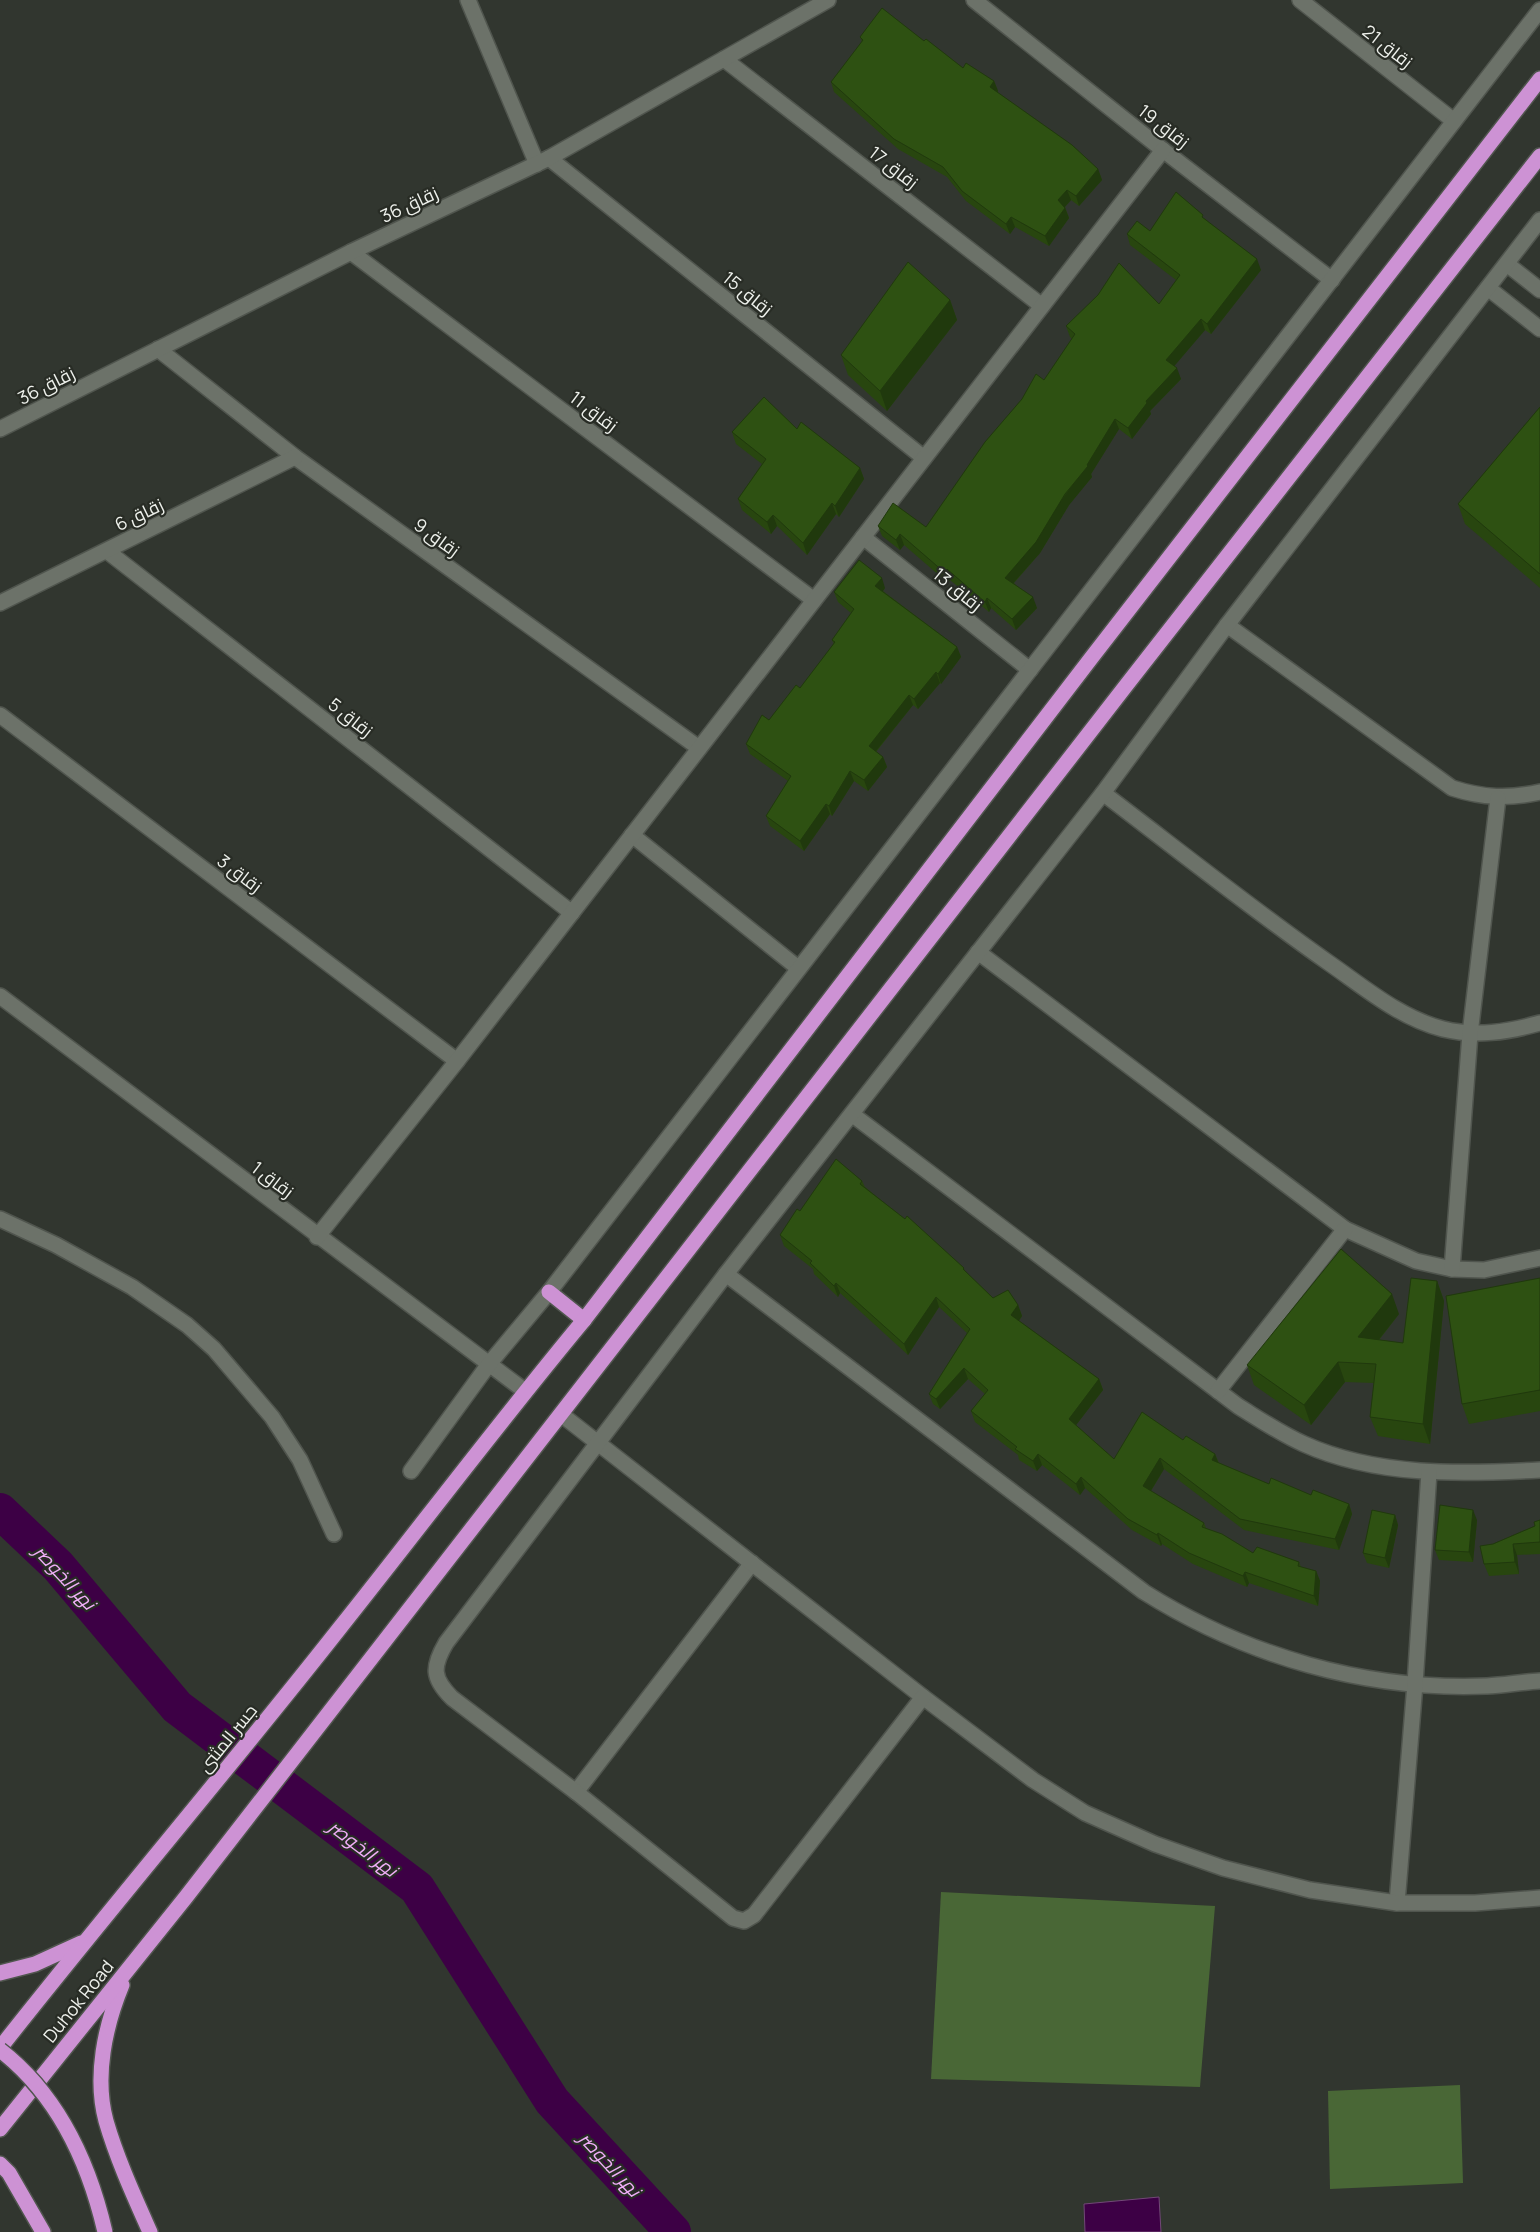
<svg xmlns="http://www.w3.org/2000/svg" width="1540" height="2232" font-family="Manrope,Cairo,sans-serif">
<rect width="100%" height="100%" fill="#31362f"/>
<!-- green -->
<g fill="#496736">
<polygon points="941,1892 1215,1906 1200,2087 931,2079"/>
<polygon points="1460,2085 1463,2183 1330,2189 1328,2091"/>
</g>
<!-- water -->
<polygon fill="#3d0045" stroke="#724877" points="1159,2197 1161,2232 1085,2232 1084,2204"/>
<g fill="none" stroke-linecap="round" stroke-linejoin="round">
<!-- river -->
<polyline stroke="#3d0045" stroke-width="36" points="0,1511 58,1566 177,1707 417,1888 552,2101 673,2232"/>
<!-- street casing -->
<g stroke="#50554e" stroke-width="18">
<g id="street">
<polyline points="468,0 537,164"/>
<polyline points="974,0 1163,150 1332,280"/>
<polyline points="1300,0 1454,121"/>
<polyline points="724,59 1042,306"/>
<polyline points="549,158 924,458"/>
<polyline points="351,252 814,600"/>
<polyline points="158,349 295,457 699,748"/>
<polyline points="863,537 1030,670"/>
<polyline points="107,551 572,913"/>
<polyline points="0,603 295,457"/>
<path d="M1227 625 1452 788C1483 798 1509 799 1540 792"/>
<polyline points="0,715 457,1061"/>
<path d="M1103 793C1178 850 1252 909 1329 963 1365 988 1400 1018 1443 1029 1476 1037 1508 1032 1540 1023"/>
<polyline points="632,835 798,968"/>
<polyline points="978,952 1345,1229 1416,1261 1452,1269 1484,1270 1540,1258"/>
<polyline points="0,996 525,1391"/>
<path d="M853 1115 1238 1406C1259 1419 1281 1434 1304 1444 1377 1477 1462 1474 1540 1470"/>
<polyline points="0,1219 56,1245 132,1287 187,1325 214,1349 272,1417 300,1460 334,1534"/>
<polyline points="317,1237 457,1061 1163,150"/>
<polyline points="1452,1269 1470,1034 1498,798"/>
<path d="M726 1274 1144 1592C1246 1656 1366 1691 1487 1686 1505 1685 1522 1682 1540 1681"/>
<polyline points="1218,1391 1345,1229"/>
<polyline points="411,1471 489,1364 549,1292 1540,10"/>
<polyline points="576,1792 752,1563"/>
<polyline points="1397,1903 1415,1684 1429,1472"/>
</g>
</g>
<!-- secondary casing -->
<g stroke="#50554e" stroke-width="18">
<g id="secondary">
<polyline points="1507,264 1540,290"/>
<polyline points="1488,288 1540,329"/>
<polyline points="0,429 351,252 549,158 828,0"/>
<polyline points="562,1415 923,1697 1033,1780 1085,1813 1155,1844 1223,1868 1310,1890 1397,1903 1475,1903 1540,1898"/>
<path d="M923 1697 754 1915 744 1921 733 1918 576 1792 452 1698C432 1678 432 1667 446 1643L726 1274 1103 793 1227 625 1540 220"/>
</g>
</g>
<!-- highway casing -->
<g stroke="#50554e" stroke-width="18">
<g id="highway">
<polyline points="549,1292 584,1320"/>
<polyline points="0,1973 35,1964 81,1943"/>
<path d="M122 1985C105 2026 94 2077 106 2121 117 2159 134 2196 150 2232"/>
<path d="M0 2048C111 1907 228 1770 339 1629 421 1526 500 1421 584 1320L1092 657 1540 79"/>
<polyline points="0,2129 186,1897 1128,683 1540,156"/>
<polyline points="0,2164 9,2173 43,2232"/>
</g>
</g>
<!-- street -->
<use href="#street" stroke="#6c7269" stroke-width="15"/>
<!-- secondary -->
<use href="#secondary" stroke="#6c7269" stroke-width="15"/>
<!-- highway -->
<use href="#highway" stroke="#cd92d4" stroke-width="15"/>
<!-- highway-bridge casing -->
<g stroke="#50554e" stroke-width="18" stroke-linecap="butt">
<path id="highway-bridge" d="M0 2050C58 2095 89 2163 105 2232"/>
</g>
<!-- highway-bridge -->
<use href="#highway-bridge" stroke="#cd92d4" stroke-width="15"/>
</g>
<!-- wall -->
<g fill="#28460f">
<polygon points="860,37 924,41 963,68 994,81 998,91 997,93 1098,169 1102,180 1079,206 1071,200 1065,207 1069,218 1049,246 1015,227 1010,234 966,201 947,177 898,149 834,92 831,82 862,42"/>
<polygon points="1204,218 1261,270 1211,334 1205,330 1174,366 1181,379 1150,411 1151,414 1132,439 1119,429 1091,474 1092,477 1069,505 1040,553 1014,583 1037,608 1016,630 991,608 989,612 950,580 948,583 904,545 900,550 882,536 878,526 926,527 1044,380 1072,339 1070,337 1066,326 1159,304 1176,280 1130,245 1127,234 1150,231"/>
<polygon points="950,300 957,320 887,411 848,375 841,355"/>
<polygon points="1540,407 1540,588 1465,524 1458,504"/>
<polygon points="797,429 860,468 864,479 839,517 836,514 807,555 777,526 771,534 742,510 738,499 762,464 736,444 732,432"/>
<polygon points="885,588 883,591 957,647 961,657 941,684 940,683 918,709 913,705 876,752 883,757 887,767 868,791 854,781 832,816 830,814 804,851 770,826 766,816 788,781 750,754 746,744 800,688 834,644 832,640 851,613 838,602 834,592"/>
<polygon points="862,1181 865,1187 964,1268 965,1272 993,1298 1018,1305 1022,1316 1019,1321 1099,1379 1103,1390 1076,1425 1114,1459 1183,1440 1215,1454 1219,1463 1269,1484 1311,1495 1349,1504 1352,1514 1339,1550 1244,1530 1164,1469 1151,1491 1204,1523 1206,1528 1253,1553 1299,1562 1301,1567 1316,1571 1320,1581 1318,1606 1249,1583 1247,1587 1193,1564 1162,1544 1161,1546 1132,1530 1085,1488 1080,1495 1042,1465 1037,1471 1019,1460 1018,1455 975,1422 971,1411 985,1394 968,1379 940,1409 933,1404 929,1394 967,1333 939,1307 908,1355 840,1293 838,1297 814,1274 813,1269 784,1246 780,1235 800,1211"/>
<polygon points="1540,1278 1540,1411 1469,1424 1462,1404"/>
<polygon points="1437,1281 1444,1301 1430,1444 1378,1436 1370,1417 1374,1383 1345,1382 1311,1425 1254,1385 1247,1365 1399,1314 1379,1340 1403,1343"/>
<polygon points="1395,1515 1398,1525 1389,1568 1367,1563 1363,1553"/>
<polygon points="1477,1520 1473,1562 1439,1560 1435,1550"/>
<polygon points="1540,1520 1540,1554 1517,1555 1519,1574 1489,1576 1484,1564 1493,1544 1535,1526"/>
</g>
<!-- shaded-wall -->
<g fill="#20390d">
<polygon points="994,81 998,91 994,97 990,87"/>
<polygon points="1098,169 1102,180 1079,206 1076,196"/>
<polygon points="1067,190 1071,200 1062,210 1058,200"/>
<polygon points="1065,208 1069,218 1049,246 1045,236"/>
<polygon points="1011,217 1015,227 1010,234 1006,224"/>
<polygon points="1257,259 1261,270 1211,334 1207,324"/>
<polygon points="950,300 957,320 887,411 880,391"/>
<polygon points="1201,319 1205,330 1170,371 1166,360"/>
<polygon points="1177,368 1181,379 1150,411 1151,414 1132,439 1128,428 1146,401"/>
<polygon points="1115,419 1119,429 1091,474 1092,477 1069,505 1040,553 1009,588 1005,578 1087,465"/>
<polygon points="860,468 864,479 839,517 835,506"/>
<polygon points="832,503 836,514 807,555 803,543"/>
<polygon points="773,515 777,526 771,534 767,522"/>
<polygon points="900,534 904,545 900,550 896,540"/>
<polygon points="947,569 950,580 948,583 944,572"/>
<polygon points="882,578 885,588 879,596 875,586"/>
<polygon points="1033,597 1037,608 1016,630 1012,619"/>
<polygon points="987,598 991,608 989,612 985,602"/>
<polygon points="957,647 961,657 941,684 938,674"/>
<polygon points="936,672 940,683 918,709 914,699"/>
<polygon points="909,695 913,705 872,756 869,746"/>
<polygon points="883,757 887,767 868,791 864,780"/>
<polygon points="850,771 854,781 832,816 829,806"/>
<polygon points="826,804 830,814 804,851 800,841"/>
<polygon points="1437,1281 1444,1301 1430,1444 1423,1424"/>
<polygon points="836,1283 840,1293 838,1297 834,1286"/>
<polygon points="1392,1294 1399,1314 1365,1357 1358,1337"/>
<polygon points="936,1297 939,1307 908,1355 904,1344"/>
<polygon points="1018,1305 1022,1316 1015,1326 1011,1315"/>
<polygon points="1338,1362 1345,1382 1311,1425 1304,1405"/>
<polygon points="964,1368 968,1379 940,1409 936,1399"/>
<polygon points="1099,1379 1103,1390 1073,1429 1069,1419"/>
<polygon points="1038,1454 1042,1465 1037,1471 1033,1461"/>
<polygon points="1215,1454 1219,1465 1212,1460"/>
<polygon points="1160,1458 1164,1469 1147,1497 1143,1486"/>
<polygon points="1081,1477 1085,1488 1080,1495 1076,1484"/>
<polygon points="1349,1504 1352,1514 1339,1550 1335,1539"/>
<polygon points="1473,1510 1477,1520 1473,1562 1469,1552"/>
<polygon points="1395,1515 1398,1525 1389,1568 1385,1558"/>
<polygon points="1158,1533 1162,1544 1161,1546 1157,1535"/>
<polygon points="1513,1544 1517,1555 1519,1574 1515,1562"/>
<polygon points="1316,1571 1320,1581 1318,1606 1314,1596"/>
<polygon points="1245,1572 1249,1583 1247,1587 1243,1576"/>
</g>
<!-- building -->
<g fill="#2e5112" stroke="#20390d">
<polygon points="882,8 924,41 926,39 963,68 966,63 994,81 990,87 1072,145 1098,169 1076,196 1067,190 1058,200 1065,208 1045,236 1011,217 1006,224 962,191 943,167 894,139 831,82 863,40 860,37"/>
<polygon points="1176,192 1203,215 1202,217 1257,259 1207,324 1201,319 1166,360 1177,368 1146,401 1147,403 1128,428 1115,419 1087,465 1088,466 1065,494 1036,542 1005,578 1033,597 1012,619 987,598 985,602 947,569 944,572 900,534 896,540 878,526 893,503 926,527 985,442 1022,399 1036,374 1044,380 1075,334 1066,326 1098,295 1119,263 1159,304 1180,275 1127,234 1137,221 1150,231"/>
<polygon points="908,262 950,300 880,391 841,355"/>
<polygon points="764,397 797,429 801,422 860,468 835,506 832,503 803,543 773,515 767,522 738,499 766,459 732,432"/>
<polygon points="1540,407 1540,574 1458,504"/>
<polygon points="859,560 882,578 875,586 957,647 938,674 936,672 914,699 909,695 869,746 883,757 864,780 850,771 829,806 826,804 800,841 766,816 791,776 746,744 762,715 769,720 796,685 800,688 835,642 832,640 854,609 834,592"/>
<polygon points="836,1159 862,1181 860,1184 905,1219 907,1216 964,1268 963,1269 993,1298 1008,1290 1018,1305 1011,1315 1099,1379 1069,1419 1114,1459 1142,1412 1183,1440 1186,1436 1215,1454 1212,1460 1269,1484 1271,1478 1311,1495 1313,1490 1349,1504 1335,1539 1240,1519 1160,1458 1143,1486 1204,1523 1202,1527 1222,1534 1253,1553 1257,1547 1299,1562 1298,1566 1316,1571 1314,1596 1245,1572 1243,1576 1189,1553 1158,1533 1157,1535 1128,1519 1081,1477 1076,1484 1038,1454 1033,1461 1015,1449 1017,1447 971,1411 988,1390 964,1368 936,1399 929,1394 970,1329 936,1297 904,1344 836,1283 834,1286 810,1263 812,1261 780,1235 797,1209 800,1211"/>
<polygon points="1341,1249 1392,1294 1358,1337 1403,1343 1411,1278 1437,1281 1423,1424 1370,1417 1376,1364 1338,1362 1304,1405 1247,1365"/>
<polygon points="1540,1278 1540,1390 1462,1404 1446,1296"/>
<polygon points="1440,1505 1473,1510 1469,1552 1435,1550"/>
<polygon points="1372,1510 1395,1515 1385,1558 1363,1553"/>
<polygon points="1540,1520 1540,1542 1513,1544 1515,1562 1484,1564 1480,1546 1493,1544 1535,1526 1534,1522"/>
</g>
<g text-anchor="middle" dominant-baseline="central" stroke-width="4.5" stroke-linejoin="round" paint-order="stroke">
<!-- street labels -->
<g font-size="18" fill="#eef1ec" stroke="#282c25">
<text transform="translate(1388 46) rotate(38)">زقاق 21</text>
<text transform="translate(1164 126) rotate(38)">زقاق 19</text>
<text transform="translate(894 167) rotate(38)">زقاق 17</text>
<text transform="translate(409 204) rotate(-25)">زقاق 36</text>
<text transform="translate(748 293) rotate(39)">زقاق 15</text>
<text transform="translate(46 385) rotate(-27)">زقاق 36</text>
<text transform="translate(594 411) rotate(37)">زقاق 11</text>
<text transform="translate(139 514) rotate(-26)">زقاق 6</text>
<text transform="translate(437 537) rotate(36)">زقاق 9</text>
<text transform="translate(958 589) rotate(39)">زقاق 13</text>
<text transform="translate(351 717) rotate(38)">زقاق 5</text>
<text transform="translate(240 873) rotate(37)">زقاق 3</text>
<text transform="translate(273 1179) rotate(37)">زقاق 1</text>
<text transform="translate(227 1738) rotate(-51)">جسر المثنى</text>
<text transform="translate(78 2001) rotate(-51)">Duhok Road</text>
</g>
<!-- water labels -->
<g font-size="19" font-style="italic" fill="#f0aef8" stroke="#282c25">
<text transform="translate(65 1577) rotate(47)">نهر الخوصر</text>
<text transform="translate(363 1848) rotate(37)">نهر الخوصر</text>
<text transform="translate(610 2164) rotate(47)">نهر الخوصر</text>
</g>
</g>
</svg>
